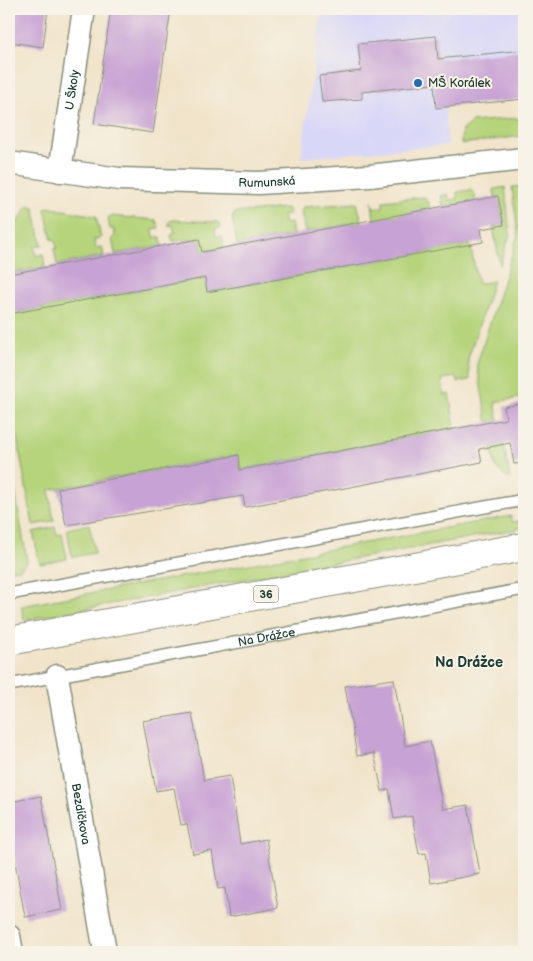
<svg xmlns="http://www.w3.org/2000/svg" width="533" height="961" font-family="'Balsamiq Sans',sans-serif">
<rect width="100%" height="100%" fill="#f7f3e8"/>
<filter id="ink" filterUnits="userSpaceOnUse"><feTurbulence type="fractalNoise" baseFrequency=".02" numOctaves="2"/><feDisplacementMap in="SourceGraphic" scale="10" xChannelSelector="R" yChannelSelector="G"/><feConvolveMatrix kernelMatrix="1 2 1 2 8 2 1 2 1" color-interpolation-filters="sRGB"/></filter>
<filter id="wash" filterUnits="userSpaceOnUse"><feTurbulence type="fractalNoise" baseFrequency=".0096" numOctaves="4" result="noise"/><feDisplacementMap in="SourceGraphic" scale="20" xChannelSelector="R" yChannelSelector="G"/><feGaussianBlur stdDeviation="1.12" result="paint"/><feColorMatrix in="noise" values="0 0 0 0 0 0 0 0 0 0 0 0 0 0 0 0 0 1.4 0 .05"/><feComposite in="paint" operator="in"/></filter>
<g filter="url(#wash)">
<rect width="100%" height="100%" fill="#f1e4ca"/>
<!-- built -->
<polygon fill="#d9d7f8" points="322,9 524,9 524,99 445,107 448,145 301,158"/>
<!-- green -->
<g fill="#b6d47b" stroke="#6a8858">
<polygon points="518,118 524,123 523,136 461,144 462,130 472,122"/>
<polygon points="524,186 524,397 495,402 510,478 506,478 495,466 490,439 494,438 491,421 487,421 477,364 518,235 512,187"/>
<polygon points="505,187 510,234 500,265 493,227 504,225 498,196 495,197 494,189"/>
<polygon points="471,190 475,194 475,201 443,207 441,196 448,194 449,200 457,199 457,192"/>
<polygon points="424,197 428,201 430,209 374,220 372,202 374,208 383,207 383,201"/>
<polygon points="357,203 362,222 305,232 301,211 303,207"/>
<polygon points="29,205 34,207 42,245 34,247 36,256 43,254 45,267 9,274 9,235"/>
<polygon points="47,207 96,216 101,238 94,240 96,248 102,247 104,256 57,265 54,249 57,248 55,239 52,240 45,209"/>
<polygon points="287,208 290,214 283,215 285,224 291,223 293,235 237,245 232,218 235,213"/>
<polygon points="110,216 156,220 159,228 153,229 154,237 161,237 162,246 115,254 112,238 115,237 114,229 110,229 108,218"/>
<polygon points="173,220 218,222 221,227 215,229 216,237 222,236 224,248 202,252 199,239 173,241 171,235 175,234 173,225 169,226 169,222"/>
<polygon points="470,244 478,284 493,281 468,359 470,380 458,382 456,377 442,379 444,395 449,394 455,428 240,470 238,455 49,490 54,521 33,525 9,395 9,314 205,278 208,292"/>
<polygon points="9,455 27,561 20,569 9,570"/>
<polygon points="511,516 512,522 520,521 522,528 24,620 21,606"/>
<polygon points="89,524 95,553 72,557 67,529"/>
<polygon points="55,527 57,535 62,533 67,559 40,564 33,532"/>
</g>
<g id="blocks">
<!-- building -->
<g fill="#c7a2d4">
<polygon points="10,9 48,9 43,47 9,42"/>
<polygon points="111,9 171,9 153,133 94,124"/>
<polygon points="436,36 438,59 523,50 524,99 436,108 434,84 362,92 362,99 322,102 319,76 361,71 358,44"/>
<polygon points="498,196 504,225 481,229 483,242 207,292 205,278 9,314 9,274 199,239 202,252"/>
<polygon points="524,403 524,463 514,464 510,443 479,449 482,462 245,507 243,496 66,525 58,489 239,455 240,470 506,419 504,407"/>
<polygon points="394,679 405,746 430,741 443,809 468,805 480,874 431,883 426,853 419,854 412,816 394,819 389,789 382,791 374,753 357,756 345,686"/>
<polygon points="192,713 204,780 230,776 240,844 266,839 278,908 229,917 225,888 218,889 212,851 193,854 187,824 181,825 174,788 156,791 143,721"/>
<polygon points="41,796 62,910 25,917 9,829 9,802"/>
</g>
</g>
</g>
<g filter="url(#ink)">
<use href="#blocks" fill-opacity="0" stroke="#88907f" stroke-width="1"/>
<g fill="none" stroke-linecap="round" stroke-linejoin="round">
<!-- lane casing -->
<g stroke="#88907f" stroke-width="14">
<g id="lane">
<polyline points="9,594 524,500"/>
<path id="s1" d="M9 685 524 589"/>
</g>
</g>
<!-- street casing -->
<g stroke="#88907f" stroke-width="25">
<g id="street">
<path id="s2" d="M9 163 119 179 259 183 369 176 524 159"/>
<path id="s3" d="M60 171 84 9"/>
<path id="s4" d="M57 676 105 952"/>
<polyline points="9,936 12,952"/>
</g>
</g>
<!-- primary casing -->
<g stroke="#88907f" stroke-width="30">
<polyline id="primary" points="9,641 524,547"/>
</g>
<!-- lane -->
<use href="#lane" stroke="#fff" stroke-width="11"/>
<!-- street -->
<use href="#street" stroke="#fff" stroke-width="22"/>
<!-- primary -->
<use href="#primary" stroke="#fff" stroke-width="28"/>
</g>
</g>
<!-- markers -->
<circle fill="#1f6fb2" stroke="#f7f3e8" stroke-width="2" cx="418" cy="83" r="5"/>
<g text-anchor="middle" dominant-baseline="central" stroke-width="4" stroke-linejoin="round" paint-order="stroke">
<!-- shield labels -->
<rect fill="#f7f3e8" stroke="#60746a" stroke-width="1" x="253.5" y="585.5" width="25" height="17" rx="4"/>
<g font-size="11" font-weight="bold" fill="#1f3d34">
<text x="266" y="594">36</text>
</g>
<!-- poi labels -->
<g font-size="12" fill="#1f3d34" stroke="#f7f3e8" text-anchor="start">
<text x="428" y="83">MŠ Korálek</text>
</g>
<!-- street labels -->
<g font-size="12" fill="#1f3d34" stroke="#f7f3e8">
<text stroke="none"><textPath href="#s3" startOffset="82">U Školy</textPath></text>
<text stroke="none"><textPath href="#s2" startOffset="259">Rumunská</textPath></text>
<text stroke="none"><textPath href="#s1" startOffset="262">Na Drážce</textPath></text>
<text stroke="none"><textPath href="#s4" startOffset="140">Bezdíčkova</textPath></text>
</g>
<!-- neighbourhood labels -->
<g font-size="14" font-weight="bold" fill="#1f3d34" stroke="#f7f3e8">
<text x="469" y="662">Na Drážce</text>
</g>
</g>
<!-- margin -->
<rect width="533" height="961" fill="none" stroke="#f7f3e8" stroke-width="30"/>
</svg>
